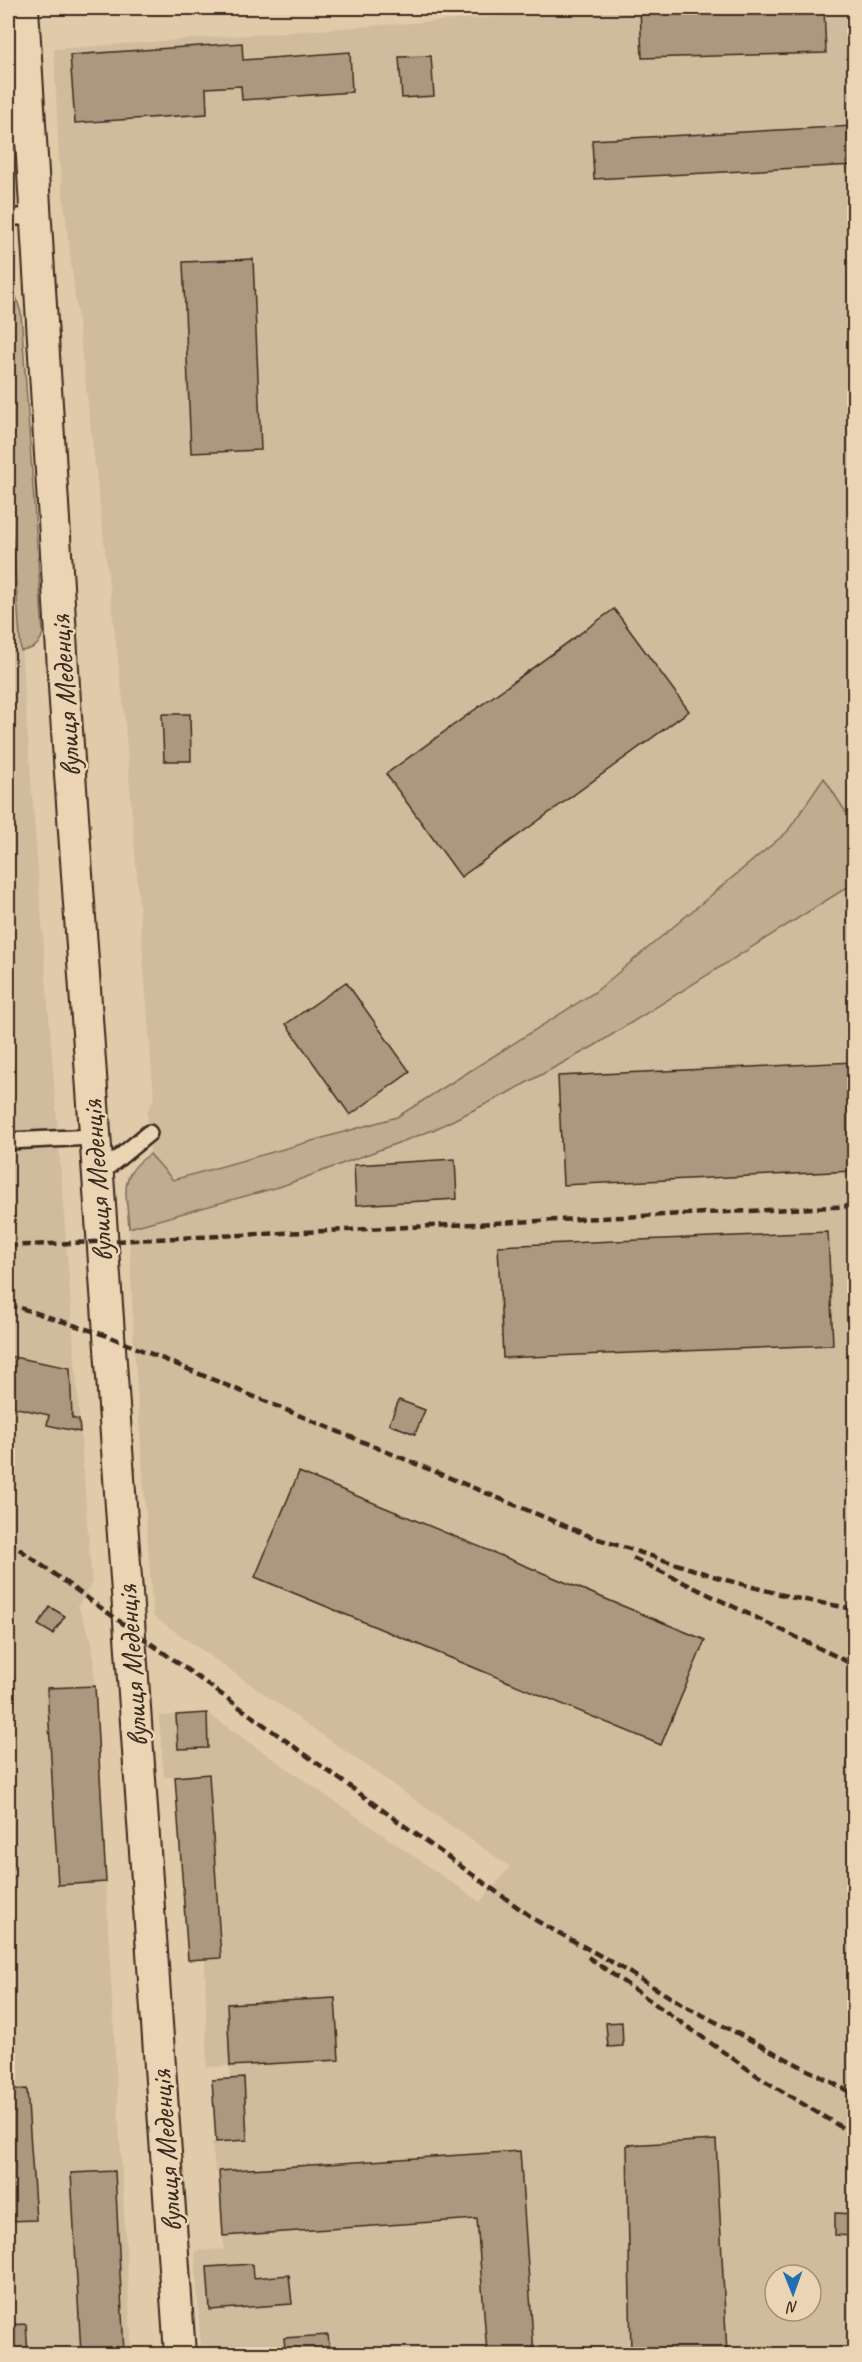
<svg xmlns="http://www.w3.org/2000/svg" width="862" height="2362" font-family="Caveat,sans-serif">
<rect width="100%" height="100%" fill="#e0caaa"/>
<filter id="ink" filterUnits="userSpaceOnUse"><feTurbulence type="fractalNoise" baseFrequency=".0167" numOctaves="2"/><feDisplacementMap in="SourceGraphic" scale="12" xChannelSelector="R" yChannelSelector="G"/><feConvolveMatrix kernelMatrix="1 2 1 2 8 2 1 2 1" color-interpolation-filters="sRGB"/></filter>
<g filter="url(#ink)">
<!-- built -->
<g fill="#d0bb9d" fill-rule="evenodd">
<polygon points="577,8 854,8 854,825 824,778 787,832 594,992 396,1117 173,1180 150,1154 147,1112 154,1098 124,710 59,161 54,49 577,11"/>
<polygon points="10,502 92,1583 78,1606 92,1641 132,2354 8,2354 8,503"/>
<path d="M854 883V2354H201L195 2251 224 2249 219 2172 215 2171 212 2142 216 2141 212 2080 231 2079 230 2066 207 2067 205 1959 188 1960 175 1777H164L159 1716 207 1713 480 1902 510 1867 153 1616 134 1347 129 1228 186 1213 502 1096 594 1046ZM775 2275H811V2311H775Z"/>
</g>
<!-- green -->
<g fill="#c1ac90" stroke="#7e6b57" stroke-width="1.5">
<path d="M8 270 21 313 43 633C39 646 34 649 21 651L10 503H8Z"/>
<path d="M824 778 854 825V883L594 1046 502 1096 433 1130 282 1186 129 1228C127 1192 117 1176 150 1154L173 1180 397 1117 595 992 787 832Z"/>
</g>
<!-- building -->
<g fill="#ac987e" stroke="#3b2a1e" stroke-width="1.5">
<polygon points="640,8 824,8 826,53 642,58"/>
<polygon points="242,43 243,60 350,52 352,92 242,100 241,86 206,88 207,114 75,123 70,55"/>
<polygon points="431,56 434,96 402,98 399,57"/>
<polygon points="854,126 854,165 594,179 592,140"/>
<polygon points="253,259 261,450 191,453 183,262"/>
<polygon points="614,609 689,711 461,877 386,774"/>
<polygon points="162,714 190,714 191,761 164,761"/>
<polygon points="346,982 410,1072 350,1115 286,1024"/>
<polygon points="854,1062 854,1171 563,1185 558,1076"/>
<polygon points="455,1159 457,1199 356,1205 354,1165"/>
<polygon points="828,1232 833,1345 503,1358 498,1246"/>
<polygon points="8,1356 70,1368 72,1418 79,1420 80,1432 47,1425 49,1415 8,1406"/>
<polygon points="399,1400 425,1410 415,1434 389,1424"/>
<polygon points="299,1472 705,1640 661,1745 255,1577"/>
<polygon points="50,1607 65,1616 53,1634 38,1625"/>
<polygon points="95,1686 106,1882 58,1885 47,1688"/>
<polygon points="207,1713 208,1748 178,1749 176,1715"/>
<polygon points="209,1774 221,1958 188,1960 175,1777"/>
<polygon points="335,1998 339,2060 230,2066 227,2004"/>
<polygon points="622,2022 623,2046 608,2047 606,2023"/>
<polygon points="244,2078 247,2140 216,2142 212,2080"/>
<polygon points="27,2089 36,2220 8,2221 8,2090"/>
<polygon points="716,2140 727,2354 631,2354 627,2145"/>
<polygon points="520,2151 534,2354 487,2354 477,2219 223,2236 219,2171"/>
<polygon points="115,2171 124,2354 81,2354 71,2173"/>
<polygon points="835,2213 854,2214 854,2236 835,2235"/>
<polygon points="252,2264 253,2278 289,2275 292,2304 210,2310 207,2267"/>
<polygon points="26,2324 28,2354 8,2354 8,2325"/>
<polygon points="328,2335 330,2354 244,2354 244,2352 285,2349 284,2338"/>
</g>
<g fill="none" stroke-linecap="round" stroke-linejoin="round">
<!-- service casing -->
<g stroke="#3b2a1e" stroke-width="20">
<g id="service">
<polyline points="8,217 35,217"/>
<polyline points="8,1141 94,1137"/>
<polyline points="98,1175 149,1133"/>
</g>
</g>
<!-- minor casing -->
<g stroke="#3b2a1e" stroke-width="34">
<polyline id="minor" points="23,8 65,702 180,2354"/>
</g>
<!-- service -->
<use href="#service" stroke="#ead4b3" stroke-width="15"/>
<!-- minor -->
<use href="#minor" stroke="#ead4b3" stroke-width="30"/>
<!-- rail -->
<g stroke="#3b2a1e" stroke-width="4.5" stroke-dasharray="9 4.5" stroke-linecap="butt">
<polyline points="8,1246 854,1206"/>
<polyline points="8,1304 108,1336 592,1537 726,1580 795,1598 854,1609"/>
<polyline points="8,1541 537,1921 610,1961 685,2006 854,2094"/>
<polyline points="633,1558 854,1665"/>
<polyline points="588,1957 762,2079 854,2135"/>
</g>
</g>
</g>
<g text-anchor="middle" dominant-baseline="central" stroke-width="5" stroke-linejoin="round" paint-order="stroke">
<!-- street labels -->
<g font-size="30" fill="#3b2a1e" stroke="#ead4b3">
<text transform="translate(65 696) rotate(-94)">вулиця Меденція</text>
<text transform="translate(97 1181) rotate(-94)">вулиця Меденція</text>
<text transform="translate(132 1666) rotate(-94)">вулиця Меденція</text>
<text transform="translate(166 2151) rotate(-94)">вулиця Меденція</text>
</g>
</g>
<!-- margin -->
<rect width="862" height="2362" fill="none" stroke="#ead4b3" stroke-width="30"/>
<rect x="15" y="15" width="832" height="2332" fill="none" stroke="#3b2a1e" stroke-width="2" filter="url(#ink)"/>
<!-- north arrow -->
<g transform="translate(793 2293) rotate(179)"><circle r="28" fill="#ead4b3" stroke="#a49077" stroke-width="1.5"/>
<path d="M0-4.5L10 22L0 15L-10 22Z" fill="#1f6fb2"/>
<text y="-9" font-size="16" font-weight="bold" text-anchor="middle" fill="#3b2a1e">N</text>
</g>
</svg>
